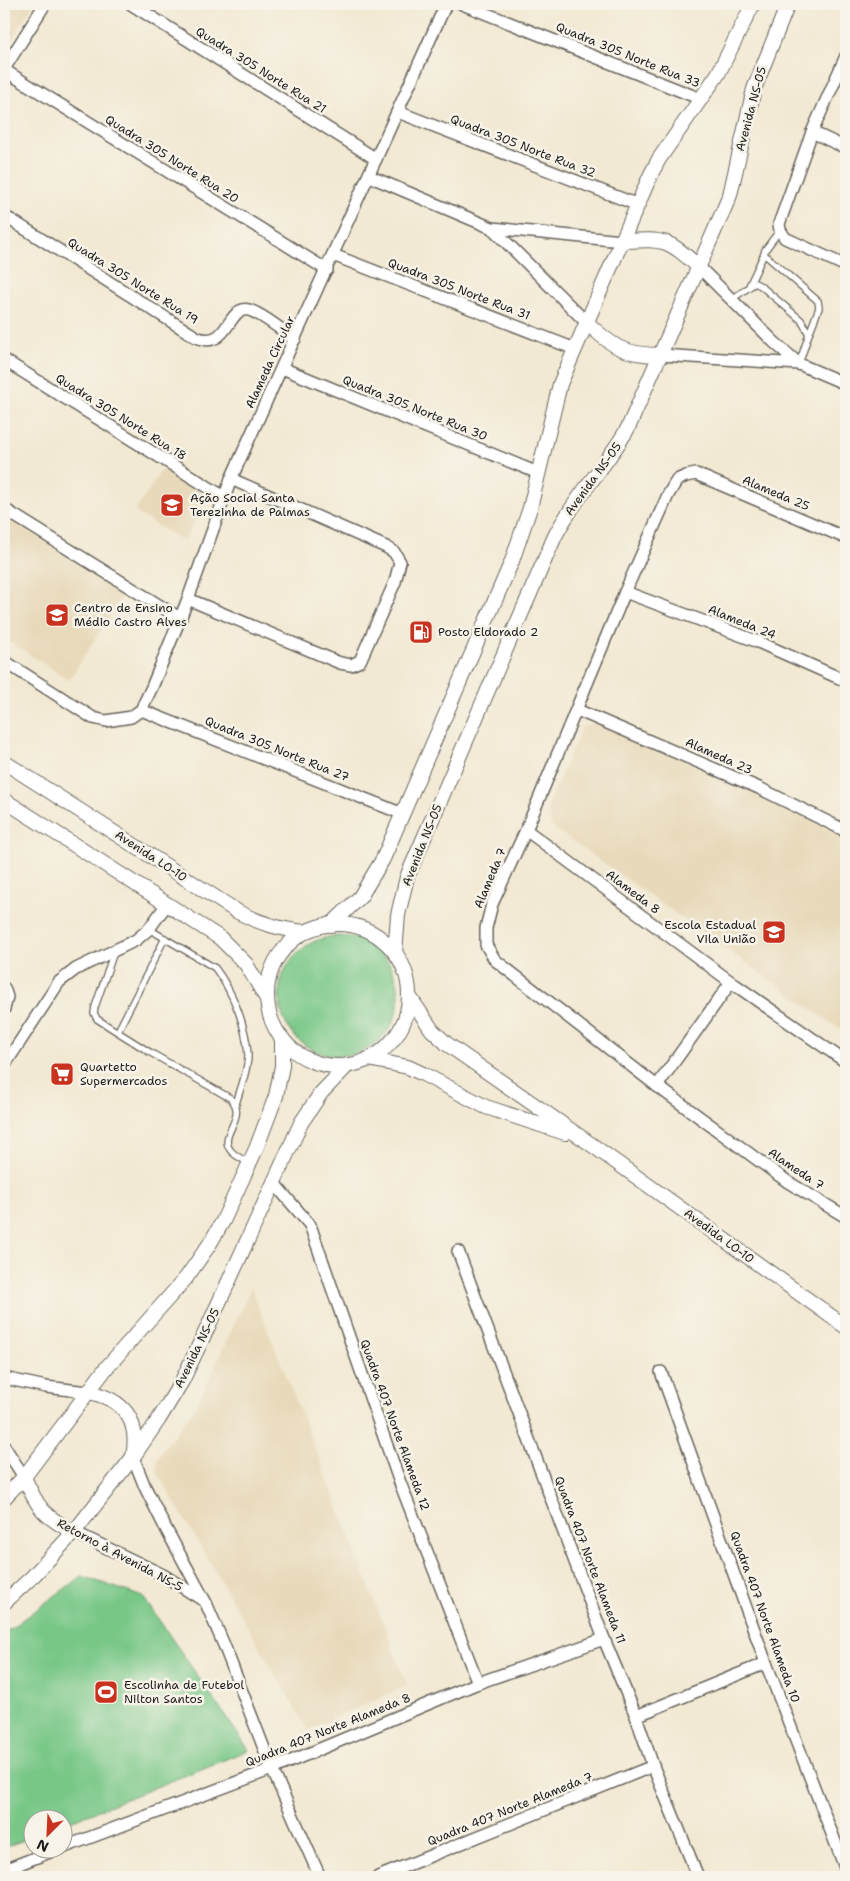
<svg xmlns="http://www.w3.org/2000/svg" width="850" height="1881" font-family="'Shantell Sans',sans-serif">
<rect width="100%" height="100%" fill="#f7f3e8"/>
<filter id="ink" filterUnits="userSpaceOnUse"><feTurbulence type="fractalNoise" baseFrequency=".02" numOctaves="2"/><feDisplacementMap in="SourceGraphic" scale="10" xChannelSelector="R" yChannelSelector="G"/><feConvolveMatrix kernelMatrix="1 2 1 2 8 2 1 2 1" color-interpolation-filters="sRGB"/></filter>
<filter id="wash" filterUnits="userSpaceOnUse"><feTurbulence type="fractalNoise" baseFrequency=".0096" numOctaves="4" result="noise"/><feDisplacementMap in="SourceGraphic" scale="20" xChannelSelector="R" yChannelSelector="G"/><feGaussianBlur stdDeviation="1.12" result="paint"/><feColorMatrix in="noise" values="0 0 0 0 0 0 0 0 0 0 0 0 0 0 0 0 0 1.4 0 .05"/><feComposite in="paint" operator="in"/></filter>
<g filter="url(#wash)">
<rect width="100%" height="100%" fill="#f2e9d3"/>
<!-- built -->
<g fill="#e8d9ba">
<polygon points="4,4 34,4 4,50"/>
<polygon points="162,469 209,498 183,541 135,512"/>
<polygon points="4,516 125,592 69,680 4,638"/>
<polygon points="597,723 753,791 841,835 846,843 846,1021 840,1029 551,826 547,807 582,727"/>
<polygon points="251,1288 334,1496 407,1685 308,1730 157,1472 157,1461 162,1451 191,1413 205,1388"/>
</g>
<!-- grass -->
<g fill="#78c787" stroke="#4a7252">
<circle cx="339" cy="996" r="60"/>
<polygon points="82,1576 143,1597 249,1750 63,1824 62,1818 32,1818 32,1836 4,1848 4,1633"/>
</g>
</g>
<g filter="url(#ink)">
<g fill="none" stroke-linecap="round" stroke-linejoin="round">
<!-- service casing -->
<g stroke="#67645c" stroke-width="8">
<g id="service">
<polyline points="780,230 765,250 764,254 818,301 819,308 809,334"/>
<polyline points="749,286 764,254"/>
<polyline points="732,299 755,283 761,286 801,320 809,334 799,364"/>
<path d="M149 929 215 968C233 992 246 1025 248 1055 248 1071 240 1089 236 1104"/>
<path d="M114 952 95 1007 94 1013 97 1019 151 1053 230 1098C250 1118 215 1135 232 1152 237 1157 244 1160 249 1163"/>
<polyline points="118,1031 165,938"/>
</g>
</g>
<!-- minor casing -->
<g stroke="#67645c" stroke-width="14">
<g id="minor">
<polyline points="131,4 376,159"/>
<polyline points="462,4 701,99"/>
<polyline points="846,56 812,132 779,224 780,230 785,238 846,266"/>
<polyline points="4,69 45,4"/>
<polyline points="4,70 327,270"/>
<polyline points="398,112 638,205"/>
<polyline points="812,132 846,148"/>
<polyline points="369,176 492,228 622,241"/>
<path d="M4 217 11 220 196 337C229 351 227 305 249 310 263 314 282 331 295 339"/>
<polyline points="492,228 586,322"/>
<polyline points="333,255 575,349"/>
<polyline points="699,267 774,342 799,364 846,384"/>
<polyline points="661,355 799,364"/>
<polyline points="4,360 224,497"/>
<polyline points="282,368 538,473"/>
<polyline points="4,509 181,619"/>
<polyline points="846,538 696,474 686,476 677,480 668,495 625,592 526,830 492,904 486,928 486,945 495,960 657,1086 788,1182 846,1217"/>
<polyline points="625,592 756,641 846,681"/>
<polyline points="188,599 340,663 351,665 360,661 395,582 400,562 394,552 386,547 231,479"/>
<polyline points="4,661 93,718 106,721 131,717 141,710 152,687 188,599 231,479 446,4"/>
<polyline points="141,710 403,814"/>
<polyline points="577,710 759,788 844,830 846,833"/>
<polyline points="526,830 731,982 846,1062"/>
<polyline points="4,988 7,997 4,1009"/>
<polyline points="4,1066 59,982 76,969 136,940 149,929 167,904"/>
<polyline points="657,1086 731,982"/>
<polyline points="274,1183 310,1225 399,1480 478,1683"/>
<polyline points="458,1251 604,1639 636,1716 653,1766 698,1877"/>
<polyline points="661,1372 766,1663 846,1870"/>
<polyline points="4,1378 46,1387 88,1392"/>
<polyline points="4,1446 24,1477"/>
<polyline points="133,1457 145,1487 165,1527 206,1603 224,1645 272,1769 320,1877"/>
<polyline points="74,1532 163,1575 203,1600"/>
<polyline points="636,1716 766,1663"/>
<polyline points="62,1848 272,1769 478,1683 604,1639"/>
<polyline points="4,1870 60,1848"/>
<polyline points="378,1877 653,1766"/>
</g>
</g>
<!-- tertiary casing -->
<g stroke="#67645c" stroke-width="16">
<g id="tertiary">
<path d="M622 241C665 239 666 238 699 267"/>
<path d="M586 322C613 347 624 355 661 355"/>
<path d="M4 762 238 912C261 924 280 929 306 932"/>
<polyline points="4,800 220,938 246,964 267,999"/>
<circle cx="338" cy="995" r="71"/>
<polyline points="331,925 360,897 383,859 512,561 530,508 560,384 651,174 659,159 718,74 753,4"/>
<path d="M395 953 398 915 407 877 555 536C575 497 606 466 628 428L724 209 730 195 754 89 788 4"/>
<polyline points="409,996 432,1030 447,1044 592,1145 846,1327"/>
<polyline points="368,1059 408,1067 423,1074 486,1107 565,1133"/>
<path d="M88 1392C124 1399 140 1420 133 1457"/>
<path d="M24 1477C37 1507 44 1517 74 1532"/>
<polyline points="4,1498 24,1477 107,1367 186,1278 209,1245 223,1221 256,1149 276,1096 282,1066 282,1038"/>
<polyline points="4,1603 33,1576 74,1532 133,1457 159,1419 182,1381 206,1331 301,1123 321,1093 348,1065"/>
</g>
</g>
<!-- service -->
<use href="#service" stroke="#fff" stroke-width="5.5"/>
<!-- minor -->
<use href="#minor" stroke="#fff" stroke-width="11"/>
<!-- tertiary -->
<use href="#tertiary" stroke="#fff" stroke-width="14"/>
</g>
</g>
<!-- icons -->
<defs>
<g id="school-square" transform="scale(1.25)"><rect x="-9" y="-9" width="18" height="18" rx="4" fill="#c8321e" stroke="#f7f3e8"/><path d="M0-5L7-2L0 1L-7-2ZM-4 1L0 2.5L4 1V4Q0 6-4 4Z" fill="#fff"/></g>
<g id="fuel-square" transform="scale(1.25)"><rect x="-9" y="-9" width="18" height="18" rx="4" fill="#c8321e" stroke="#f7f3e8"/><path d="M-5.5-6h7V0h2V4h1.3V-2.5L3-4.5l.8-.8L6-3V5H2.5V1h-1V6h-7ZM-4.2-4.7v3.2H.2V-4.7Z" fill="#fff"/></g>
<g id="supermarket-square" transform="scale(1.25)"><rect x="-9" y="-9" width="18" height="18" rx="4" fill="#c8321e" stroke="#f7f3e8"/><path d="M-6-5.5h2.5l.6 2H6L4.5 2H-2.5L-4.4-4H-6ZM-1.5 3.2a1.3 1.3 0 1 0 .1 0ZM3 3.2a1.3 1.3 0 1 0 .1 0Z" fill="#fff"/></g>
<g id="stadium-square" transform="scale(1.25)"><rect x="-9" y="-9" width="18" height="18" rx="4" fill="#c8321e" stroke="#f7f3e8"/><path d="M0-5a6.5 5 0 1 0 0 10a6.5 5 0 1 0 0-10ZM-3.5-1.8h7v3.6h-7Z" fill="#fff"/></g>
</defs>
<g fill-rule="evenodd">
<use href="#school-square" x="172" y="505"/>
<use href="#school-square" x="57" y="615"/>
<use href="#fuel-square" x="421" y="632"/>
<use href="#school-square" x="774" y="932"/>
<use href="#supermarket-square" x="62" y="1074"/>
<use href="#stadium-square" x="106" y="1692"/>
</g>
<g text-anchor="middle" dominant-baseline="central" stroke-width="5" stroke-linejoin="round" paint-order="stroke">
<!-- street labels -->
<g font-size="12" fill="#1c1c1c" stroke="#f7f3e8">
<text transform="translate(628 55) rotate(22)">Quadra 305 Norte Rua 33</text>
<text transform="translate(261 70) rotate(32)">Quadra 305 Norte Rua 21</text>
<text transform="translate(751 109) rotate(-75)">Avenida NS-05</text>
<text transform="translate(523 146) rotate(21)">Quadra 305 Norte Rua 32</text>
<text transform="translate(172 159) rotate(32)">Quadra 305 Norte Rua 20</text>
<text transform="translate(133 281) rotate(32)">Quadra 305 Norte Rua 19</text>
<text transform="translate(459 289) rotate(21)">Quadra 305 Norte Rua 31</text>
<text transform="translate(270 362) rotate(-65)">Alameda Circular</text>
<text transform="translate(415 408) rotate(22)">Quadra 305 Norte Rua 30</text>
<text transform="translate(121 417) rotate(32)">Quadra 305 Norte Rua 18</text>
<text transform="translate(593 479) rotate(-54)">Avenida NS-05</text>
<text transform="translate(776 493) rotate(23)">Alameda 25</text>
<text transform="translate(742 622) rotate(22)">Alameda 24</text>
<text transform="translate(277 749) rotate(22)">Quadra 305 Norte Rua 27</text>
<text transform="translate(719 756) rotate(24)">Alameda 23</text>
<text transform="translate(422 845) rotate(-68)">Avenida NS-05</text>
<text transform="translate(151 856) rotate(33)">Avenida LO-10</text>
<text transform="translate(490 878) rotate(-67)">Alameda 7</text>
<text transform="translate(633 892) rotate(37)">Alameda 8</text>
<text transform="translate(796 1169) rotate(34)">Alameda 7</text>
<text transform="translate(719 1236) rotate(36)">Avedida LO-10</text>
<text transform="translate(197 1348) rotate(-64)">Avenida NS-05</text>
<text transform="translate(395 1425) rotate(70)">Quadra 407 Norte Alameda 12</text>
<text transform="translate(120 1555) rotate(28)">Retorno à Avenida NS-5</text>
<text transform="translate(590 1560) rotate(69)">Quadra 407 Norte Alameda 11</text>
<text transform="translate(765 1617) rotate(70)">Quadra 407 Norte Alameda 10</text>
<text transform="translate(328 1730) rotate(-22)">Quadra 407 Norte Alameda 8</text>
<text transform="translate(510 1809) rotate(-22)">Quadra 407 Norte Alameda 7</text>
</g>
<!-- poi labels -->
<g font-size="12" fill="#1c1c1c" stroke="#f7f3e8" text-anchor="start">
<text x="190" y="498">Ação Social Santa<tspan x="190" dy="14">Terezinha de Palmas</tspan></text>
<text x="74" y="608">Centro de Ensino<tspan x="74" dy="14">Médio Castro Alves</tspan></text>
<text x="438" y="632">Posto Eldorado 2</text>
<text x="756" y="925" text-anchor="end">Escola Estadual<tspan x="756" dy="14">Vila União</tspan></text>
<text x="80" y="1067">Quartetto<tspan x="80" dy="14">Supermercados</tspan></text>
<text x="124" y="1685">Escolinha de Futebol<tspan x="124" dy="14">Nilton Santos</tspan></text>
</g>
</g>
<!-- margin -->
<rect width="850" height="1881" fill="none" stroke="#f7f3e8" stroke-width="20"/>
<!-- north arrow -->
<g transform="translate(48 1834) rotate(204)"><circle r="24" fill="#f7f3e8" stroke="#9f9d96"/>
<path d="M0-4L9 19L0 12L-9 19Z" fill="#c8321e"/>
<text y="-8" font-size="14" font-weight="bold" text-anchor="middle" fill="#1c1c1c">N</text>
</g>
</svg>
